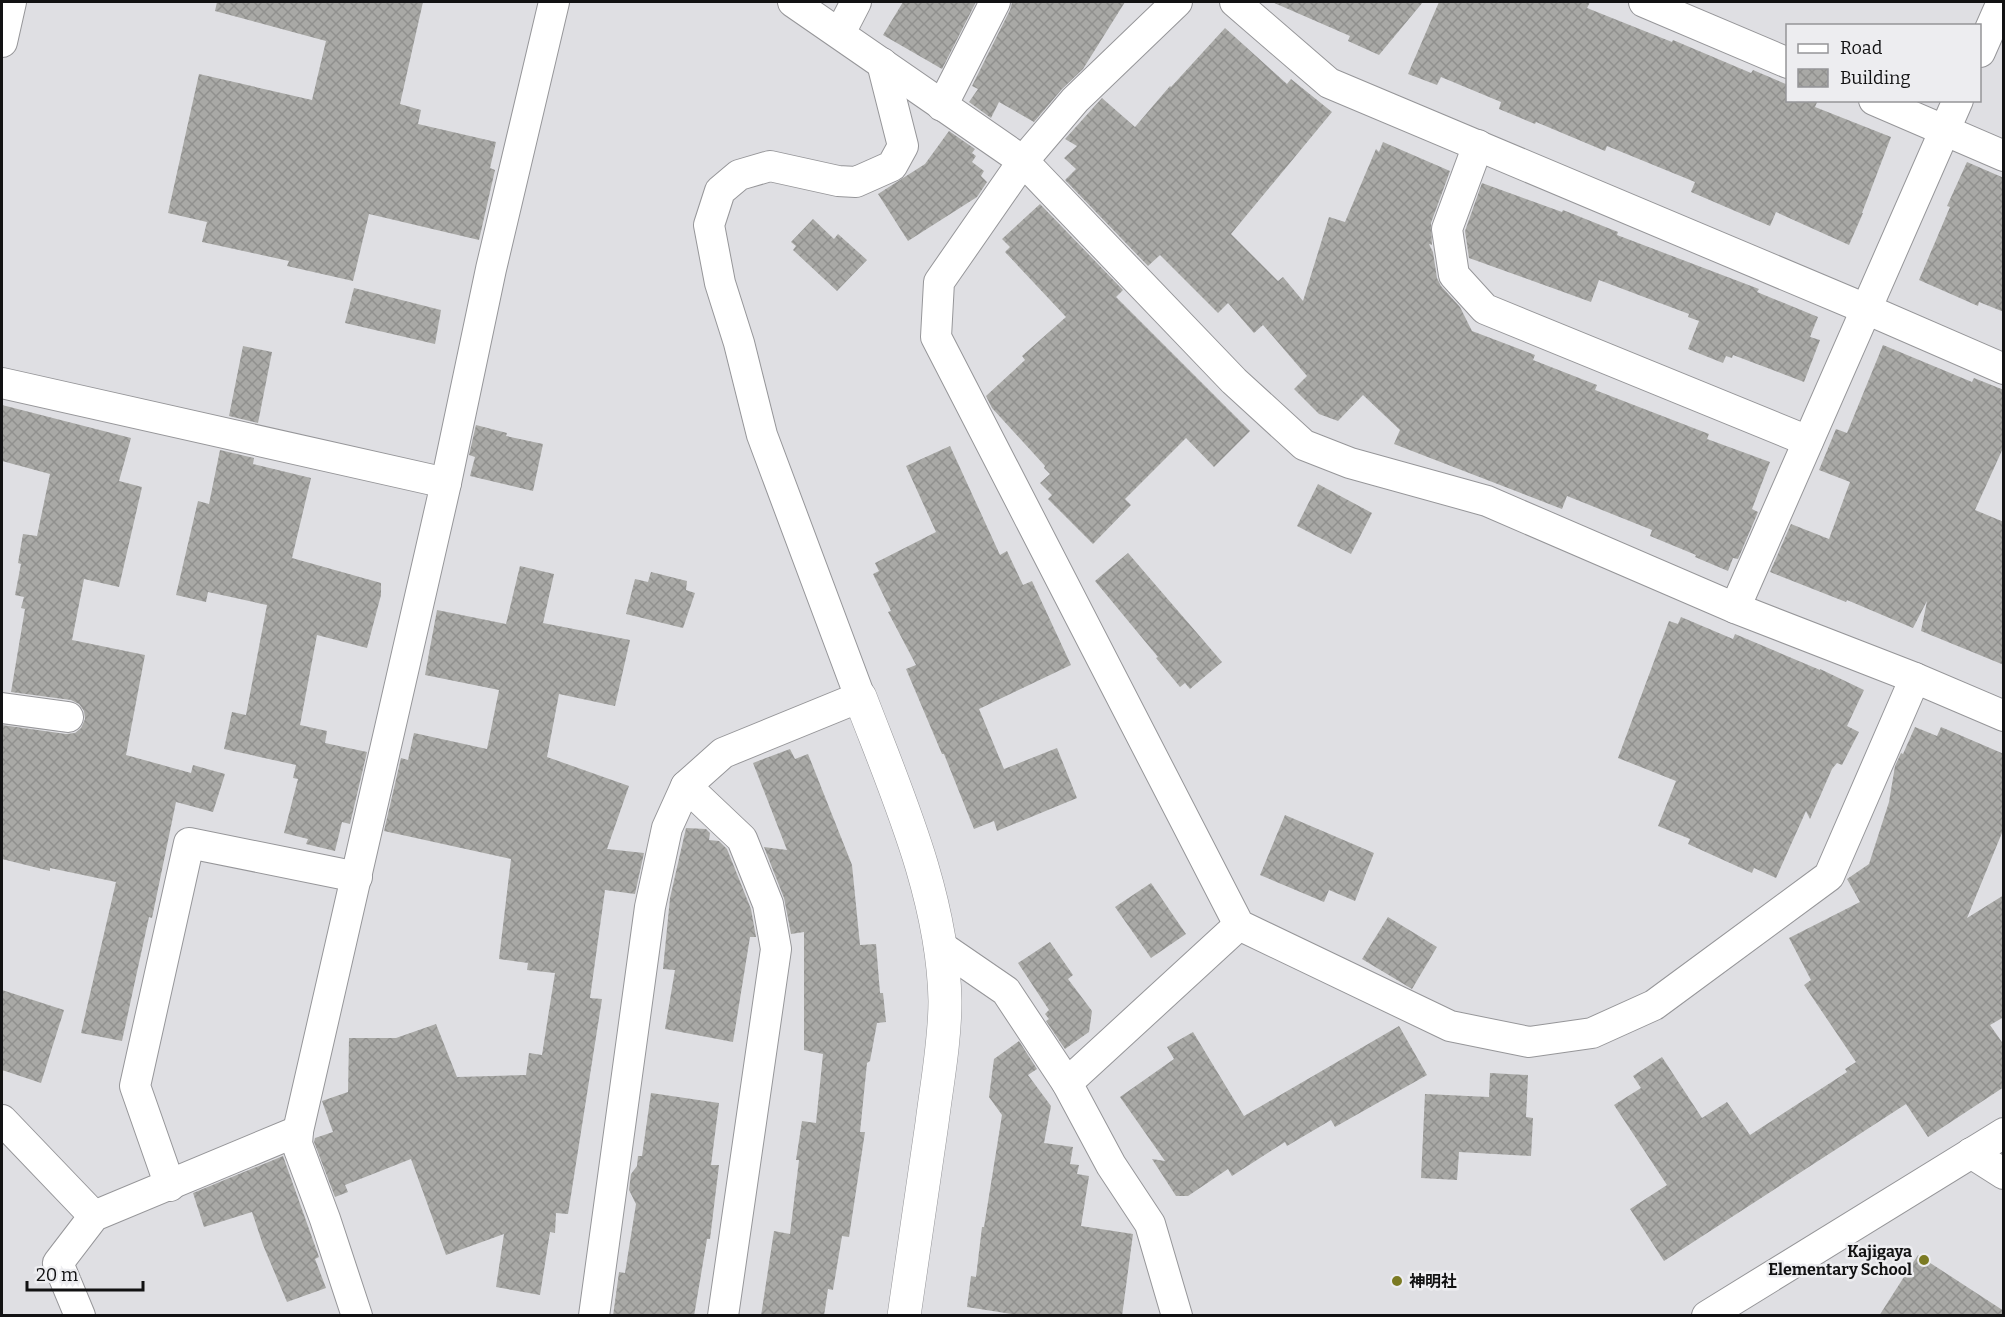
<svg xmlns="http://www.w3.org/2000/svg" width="2005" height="1317" font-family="Bitter,'Noto Sans JP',serif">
<defs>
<pattern id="building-cross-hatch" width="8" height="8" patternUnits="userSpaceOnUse" patternTransform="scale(1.5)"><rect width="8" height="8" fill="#a9a9a6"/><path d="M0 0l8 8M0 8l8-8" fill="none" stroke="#90908e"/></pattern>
</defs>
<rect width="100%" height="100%" fill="#dfdfe3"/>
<!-- building -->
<g fill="url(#building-cross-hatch)">
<polygon points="217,2 423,2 400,104 421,110 418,124 496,142 490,168 495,170 479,240 369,214 353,281 287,266 289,261 202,242 207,222 168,213 199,74 312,100 326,41 215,11"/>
<polygon points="903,2 976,2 942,69 883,35"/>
<polygon points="1012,2 1125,2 1083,69 1062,89 1034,122 999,102 991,118 969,102 978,89 972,86 1010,10"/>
<polygon points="1272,2 1423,2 1379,55 1348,41 1350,36"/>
<polygon points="1439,2 1590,2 1587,8 1672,42 1673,40 1751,73 1753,70 1788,85 1788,100 1818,100 1815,107 1891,137 1862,213 1863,213 1849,245 1776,212 1770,226 1691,192 1695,182 1607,146 1605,151 1536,122 1535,124 1499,109 1501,102 1441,77 1437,85 1408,74"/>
<polygon points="1225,28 1287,84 1291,79 1332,112 1231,234 1278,281 1283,277 1303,301 1329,217 1345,222 1376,149 1379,152 1383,142 1450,171 1431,223 1432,245 1429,244 1433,252 1437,278 1441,286 1460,307 1472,331 1535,355 1533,360 1597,385 1595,390 1709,434 1707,439 1770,462 1752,509 1758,512 1738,559 1733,558 1728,571 1695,557 1696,555 1650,536 1652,530 1567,496 1562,509 1394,444 1400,430 1363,395 1338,421 1319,414 1294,389 1307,376 1263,325 1254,333 1228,303 1218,313 1160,255 1148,266 1065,180 1076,169 1064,158 1077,146 1065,139 1102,98 1135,127 1170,86 1171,87"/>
<polygon points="949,131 975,149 972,153 976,156 972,162 984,171 981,176 987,182 977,197 908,241 878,194 925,164"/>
<polygon points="1967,162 2004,178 2004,312 1979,302 1978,306 1919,280 1950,207 1947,206"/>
<polygon points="1482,183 1562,212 1563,210 1618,232 1617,235 1759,289 1757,292 1818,317 1810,337 1820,340 1804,382 1733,355 1732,358 1726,356 1723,363 1688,349 1699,321 1688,317 1689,314 1599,280 1591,302 1469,258 1465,231"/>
<polygon points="1040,204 1123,290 1116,297 1250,431 1214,467 1186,438 1125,499 1131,505 1093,544 1048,499 1052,495 1040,483 1050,474 1044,468 1045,466 992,408 986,396 1025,360 1022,356 1066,317 1005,252 1010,247 1002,239"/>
<polygon points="813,219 834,239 838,234 867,260 837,291 793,250 796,246 791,242"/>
<polygon points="354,288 441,310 435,344 345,323"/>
<polygon points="1883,345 1972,382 1974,378 2004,390 2004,446 1975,510 2004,522 2004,665 1921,631 1927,601 1913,628 1847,600 1846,602 1770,572 1791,524 1829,539 1850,482 1819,470 1836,429 1847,433"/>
<polygon points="243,346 272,352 258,423 229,416"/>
<polygon points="2,405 131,438 119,481 142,487 119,587 84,579 72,640 145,655 126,755 191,773 193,765 225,774 213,812 176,802 152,918 149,917 122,1041 81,1033 116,882 50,868 50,871 2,859 2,725 66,734 75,733 81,728 85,719 84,711 79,704 71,700 11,692 25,609 21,608 24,597 15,595 21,564 18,563 23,534 37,536 50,474 2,461"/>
<polygon points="476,425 507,433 506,436 543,444 533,491 470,476 475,457 469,455"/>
<polygon points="950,446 1000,555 1007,551 1023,585 1032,581 1071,665 979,709 1004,769 1057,748 1077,798 997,831 994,821 974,829 944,754 942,754 906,669 916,665 888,612 891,611 873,574 879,571 875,563 936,532 906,466"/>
<polygon points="220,450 254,458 253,464 311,478 292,558 381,583 381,595 367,648 317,635 300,725 327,731 325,743 367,752 350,824 342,822 335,851 306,844 308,839 284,833 298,779 293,778 296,765 224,749 232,712 246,715 267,605 208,592 206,602 176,595 198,501 209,504"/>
<polygon points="1318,484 1372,513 1351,554 1297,526"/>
<polygon points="1128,553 1222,662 1190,689 1185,683 1180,687 1156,658 1158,657 1095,581"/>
<polygon points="520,566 554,574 543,623 630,640 615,706 559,694 547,757 629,786 607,849 644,853 635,894 605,890 590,998 602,999 568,1214 556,1213 555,1233 550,1232 540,1295 496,1287 504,1234 446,1255 411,1159 345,1185 348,1192 335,1197 314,1142 315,1138 333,1132 322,1101 348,1092 349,1038 396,1038 436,1024 457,1077 526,1075 529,1053 542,1055 555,973 527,970 528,963 499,959 511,859 384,831 401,758 408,760 414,733 487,749 499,690 425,675 437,610 506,624"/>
<polygon points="651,572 687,581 686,590 695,593 683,628 626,614 635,579 648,582"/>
<polygon points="1681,617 1733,639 1735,634 1820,670 1820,669 1864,690 1847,726 1859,732 1842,765 1837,763 1832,769 1810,819 1806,811 1776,878 1754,868 1752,873 1688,844 1690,839 1658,826 1676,781 1618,758 1669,621 1678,624"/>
<polygon points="1915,727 1937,736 1941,727 2004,754 2004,828 1967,918 2004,895 2004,1017 1990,1025 2004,1045 2004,1087 1928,1137 1906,1104 1664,1261 1630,1209 1667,1185 1614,1105 1641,1088 1633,1076 1662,1057 1702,1118 1727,1102 1750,1135 1847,1072 1845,1069 1856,1062 1804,985 1811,980 1789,938 1860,902 1847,879 1869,864 1889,802 1895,766 1901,753 1903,754"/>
<polygon points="790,749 795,759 808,754 852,865 860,945 876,944 880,993 883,993 886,1022 877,1023 870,1061 867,1063 860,1132 865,1132 849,1237 842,1236 833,1290 828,1289 824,1316 761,1316 774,1231 790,1234 799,1160 796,1160 802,1121 816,1123 823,1054 804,1050 804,932 791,934 784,898 764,847 787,850 753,763"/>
<polygon points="1285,815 1374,853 1355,901 1329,890 1324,902 1260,875"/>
<polygon points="686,828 706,829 710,833 709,840 719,841 727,849 751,909 756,937 750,937 733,1042 665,1029 675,970 663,969 670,898"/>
<polygon points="1151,883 1186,934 1151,958 1115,907"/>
<polygon points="1388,917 1437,947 1412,989 1362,959"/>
<polygon points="1050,942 1073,975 1068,979 1092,1011 1089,1032 1065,1049 1046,1021 1049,1019 1045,1014 1049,1010 1018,963"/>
<polygon points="2,990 64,1010 41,1083 2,1070"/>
<polygon points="1399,1026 1427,1075 1335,1127 1331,1120 1287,1146 1285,1142 1232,1176 1228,1169 1188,1196 1176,1196 1152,1159 1165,1161 1120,1097 1174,1059 1167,1047 1193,1032 1244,1116"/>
<polygon points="1019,1041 1037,1069 1028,1075 1051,1106 1044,1143 1073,1147 1070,1164 1079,1165 1077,1174 1089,1176 1081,1226 1133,1234 1122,1316 1024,1316 967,1307 971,1276 976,1277 982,1227 984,1227 1002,1115 989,1097 994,1059"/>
<polygon points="1490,1073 1528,1075 1526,1117 1533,1118 1531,1156 1459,1152 1457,1180 1421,1178 1425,1094 1489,1097"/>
<polygon points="651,1093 719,1103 711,1165 719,1165 710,1239 707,1239 694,1316 613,1316 619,1272 625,1273 636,1204 629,1190 631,1174 637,1166 638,1156 642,1156"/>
<polygon points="283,1156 319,1257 315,1259 326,1288 287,1302 263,1245 252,1212 204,1227 193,1193"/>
<polygon points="1918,1255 2004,1311 2004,1316 1879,1316"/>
</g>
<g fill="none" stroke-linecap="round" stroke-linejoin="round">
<!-- street casing -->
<g stroke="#969699" stroke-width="32">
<g id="street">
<polyline points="793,2 1023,161 1234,381 1304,445 1350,463 1487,501 1735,608 1915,678 2004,716"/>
<polyline points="1177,2 1075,100 1023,161 939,282 936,337 1239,925 1450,1026 1529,1042 1592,1033 1654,1005 1829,876 1915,678"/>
<polyline points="1235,2 1329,83 1866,309 2004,369"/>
<polyline points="1644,2 1788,63"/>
<polyline points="840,33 856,2"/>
<polyline points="2,42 11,2"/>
<polyline points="1980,52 2002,2"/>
<polyline points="1874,100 2004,156"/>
<polyline points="942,106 995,2"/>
<polyline points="1478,145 1447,229 1454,275 1485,309 1808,441"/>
<polyline points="2,383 446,483"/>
<polyline points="1735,608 1958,100"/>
<polyline points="2,708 68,717"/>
<polyline points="686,786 742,839 768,904 776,949 723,1316"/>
<polyline points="939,945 1006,991 1067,1083 1111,1165 1150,1224 1177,1316"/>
<polyline points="1067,1083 1239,925"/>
<polyline points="2,1120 94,1216"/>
<polyline points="1971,1153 2004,1174"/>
<polyline points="170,1186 135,1086 189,843 357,877"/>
<polyline points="80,1316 58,1263 94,1216 298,1131"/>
<polyline points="357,1316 325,1219 297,1144 298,1131 446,483 491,269 554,2"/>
<polyline points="594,1316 650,907 667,828 686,786 723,753 860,697 762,435 739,343 720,283 709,225 720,191 739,175 770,166 838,181 856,182 892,166 903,146 882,63"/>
<polyline points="1707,1316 2004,1133"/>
</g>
</g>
<!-- secondary casing -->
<g stroke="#969699" stroke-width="34">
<path id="secondary" d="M860 697C897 794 943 896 945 1001 945 1041 937 1083 932 1123 923 1187 914 1251 904 1316"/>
</g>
<!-- street -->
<use href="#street" stroke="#fff" stroke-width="30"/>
<!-- secondary -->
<use href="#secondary" stroke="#fff" stroke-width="33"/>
</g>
<!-- markers -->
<g fill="#7b7a22" stroke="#ededf0" stroke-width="2">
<circle cx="1924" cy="1260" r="6"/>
<circle cx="1397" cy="1281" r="6"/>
</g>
<g text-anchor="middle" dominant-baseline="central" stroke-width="5" stroke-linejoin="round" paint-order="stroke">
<!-- poi labels -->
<g font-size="16" font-weight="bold" fill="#121213" stroke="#ededf0" text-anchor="end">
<text x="1912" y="1251">Kajigaya<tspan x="1912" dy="18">Elementary School</tspan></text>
<text x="1409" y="1281" text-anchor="start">神明社</text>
</g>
</g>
<!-- border -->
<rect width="2005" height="1317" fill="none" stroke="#121213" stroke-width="6"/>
<!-- legend -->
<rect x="1786" y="24" width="195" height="78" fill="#ededf0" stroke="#959598" stroke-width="1.5"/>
<rect x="1798" y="44" width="30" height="9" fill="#ffffff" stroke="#959598" stroke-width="1.5"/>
<text x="1840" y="54" font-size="18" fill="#121213">Road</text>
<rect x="1798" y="69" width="30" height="18" fill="url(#building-cross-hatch)" stroke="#959598" stroke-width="1.5"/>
<text x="1840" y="84" font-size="18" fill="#121213">Building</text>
<!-- scale -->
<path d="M27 1281v9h116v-9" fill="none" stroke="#121213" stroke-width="3"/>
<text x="36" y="1281" font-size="18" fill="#121213" stroke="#ededf0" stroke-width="4.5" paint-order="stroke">20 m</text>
</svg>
